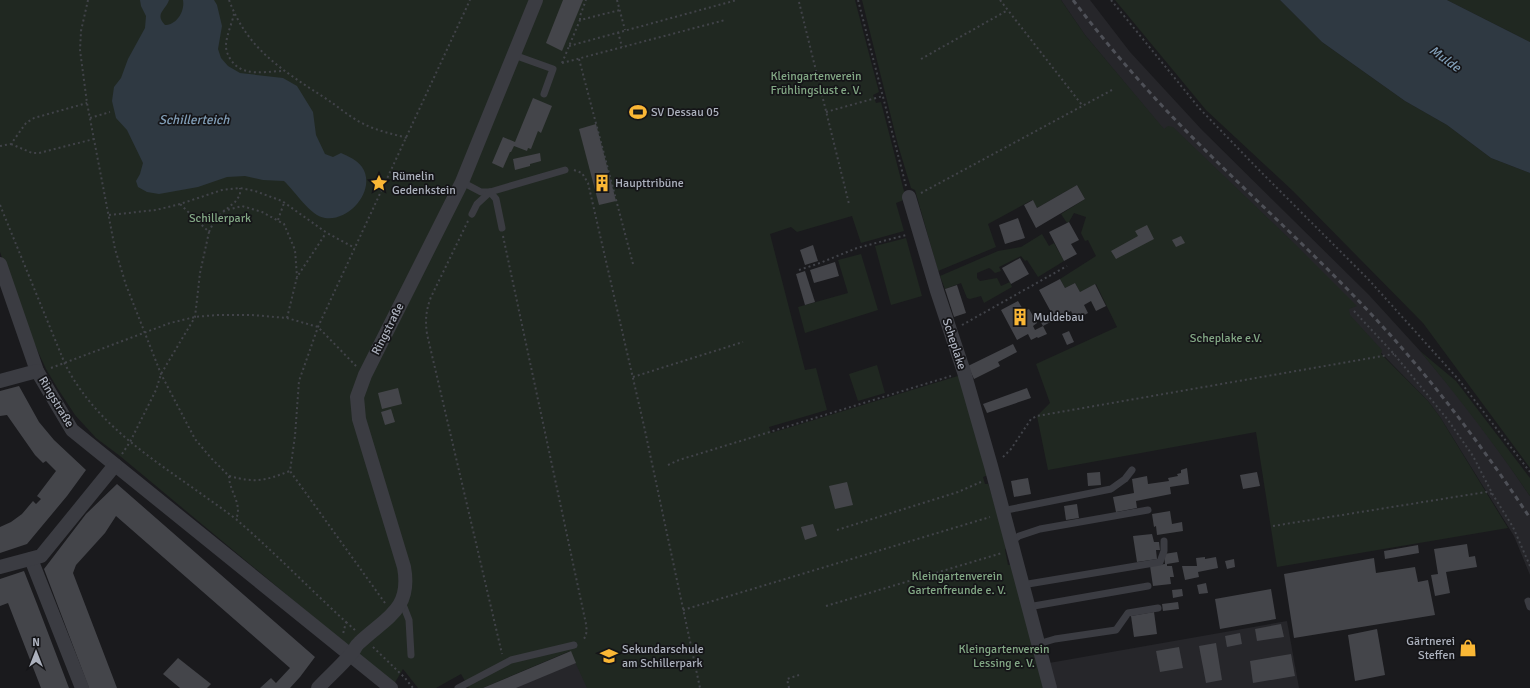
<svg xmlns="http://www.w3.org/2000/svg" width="1530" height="688" font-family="Signika,sans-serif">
<rect width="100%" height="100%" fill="#1a1a1d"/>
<!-- built -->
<g fill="#26262a">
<polygon points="1061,0 1090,0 1130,52 1202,130 1369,295 1421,352 1467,407 1508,464 1530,496 1530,575 1514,536 1440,417 1428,401 1164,130 1085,35"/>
<polygon points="1287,621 1299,688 1056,688 1049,663"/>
<polygon points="571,651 575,662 642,688 483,688"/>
</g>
<!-- green -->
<g fill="#202821">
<polygon points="0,0 855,0 879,92 873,95 876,103 881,102 906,199 896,203 904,231 861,243 852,216 797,232 791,227 770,234 805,370 816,368 827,410 769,427 771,433 961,375 988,475 983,477 985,484 988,484 989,486 1007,547 1005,550 1008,565 1012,564 1044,688 587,688 570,651 483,688 469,688 461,674 436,688 418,688 403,669 394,684 120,456 96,438 75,415 58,389 46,369 27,328 0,252"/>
<polygon points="862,0 1061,0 1085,35 1164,129 1168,126 1173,127 1294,243 1357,306 1349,309 1350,315 1382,350 1381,354 1428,401 1440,417 1508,528 1277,567 1256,432 1048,470 1037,416 1050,403 1036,364 1117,327 1096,284 1080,292 1075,283 1065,288 1060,279 1096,256 1088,240 1085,241 1081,233 1086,217 1074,213 1069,222 1067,223 1061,214 1085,199 1077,185 1037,208 1032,200 988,224 996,247 938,271 915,190 911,188 898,145"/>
<polygon points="1115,0 1280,0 1322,42 1405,101 1447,125 1491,158 1530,173 1530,468 1423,323 1293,191 1206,110"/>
<polygon points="1447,0 1530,0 1530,42"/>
<polygon points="1042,234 1049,246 1054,243 1064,261 1038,277 1027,260 1025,261 1021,256 999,267 1001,271 995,273 991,269 989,268 977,273 977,278 980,281 997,278 1001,286 1010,282 1012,287 984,303 981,296 970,299 967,298 961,283 945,289 940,276 998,251 1021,247"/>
<polygon points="906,238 922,296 891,305 875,246"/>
<polygon points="861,254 878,310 805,333 798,307 848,293 838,260"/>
<path d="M1420 351 1456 381 1530 478V496C1496 446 1459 398 1420 351Z"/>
<polygon points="877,365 885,393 858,401 849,374"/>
</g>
<!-- water -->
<g fill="#2f3942">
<path d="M140 0H169C166 10 154 14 165 25 177 25 185 11 183 0H214L217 5 222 26 218 49 221 58 228 66 240 73 283 78 297 86 313 112 316 135 325 154 333 157 341 153C348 156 357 160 362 167 377 189 350 222 325 218 310 216 295 191 284 181L263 180 245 176 227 177 198 187 159 194 147 192 138 187 136 181 140 174 143 163 127 130 116 118 112 101 114 87 121 78 128 59 145 28 146 16 141 6Z"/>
<polygon points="1280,0 1447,0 1530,42 1530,173 1491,158 1447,125 1405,101 1322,42"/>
</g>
<!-- building -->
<g fill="#44454a">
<polygon points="563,0 583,0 562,51 546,43"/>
<polygon points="533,98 552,106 541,133 538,131 531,149 528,148 527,151 514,146 511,152 510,152 503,168 492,163 503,137 515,142"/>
<polygon points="596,124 616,201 599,205 579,129"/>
<polygon points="540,153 541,161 530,164 530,166 515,170 513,159"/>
<polygon points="1077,185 1085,199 1036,228 1024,205 1033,200 1037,208"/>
<polygon points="1018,218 1025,238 1005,244 999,225"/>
<polygon points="1069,222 1079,240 1071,244 1077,254 1064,261 1049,232"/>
<polygon points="1147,225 1154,239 1116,259 1111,251 1138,236 1135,231"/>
<polygon points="1181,236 1185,243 1176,247 1172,240"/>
<polygon points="813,245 818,261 805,265 800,250"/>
<polygon points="1020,258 1029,274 1011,284 1002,268"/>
<polygon points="835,262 839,276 814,283 810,270"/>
<polygon points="805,271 815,302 805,305 796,274"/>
<polygon points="1060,279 1065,288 1075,283 1080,292 1095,284 1106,306 1096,311 1091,301 1084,305 1088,313 1075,320 1071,311 1043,326 1039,319 1051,312 1039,290"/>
<polygon points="957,285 966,313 954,317 945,289"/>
<polygon points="1018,301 1024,311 1029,309 1037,323 1033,326 1035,330 1043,326 1047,334 1038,338 1037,337 1031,340 1028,334 1017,340 1001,310"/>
<polygon points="1069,331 1074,342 1067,345 1062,334"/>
<polygon points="1013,344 1017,352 998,362 1000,366 974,379 968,366"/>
<polygon points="19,386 39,422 54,440 86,470 67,496 27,544 0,553 0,527 11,522 22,514 33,501 36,504 41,499 37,496 56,471 46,461 43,463 35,455 7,415 0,416 0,391"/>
<polygon points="398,388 402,404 382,409 378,393"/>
<polygon points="1027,388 1031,398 987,413 983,404"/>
<polygon points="391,409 395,422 385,425 381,412"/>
<polygon points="1187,468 1189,484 1170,487 1171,494 1136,501 1137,508 1116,512 1113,497 1134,493 1132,479 1147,476 1148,484 1169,481 1168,478 1178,476 1177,474 1181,473 1181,470"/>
<polygon points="1100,472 1101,485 1088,486 1087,473"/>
<polygon points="1257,472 1260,486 1243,489 1240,475"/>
<polygon points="1028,478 1031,494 1014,497 1011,481"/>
<polygon points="847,482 853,505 835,509 829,486"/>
<polygon points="117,484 315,657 300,677 290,688 260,688 271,678 276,683 290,668 116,516 105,533 76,565 73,573 117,688 89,688 44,569 86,514"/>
<polygon points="1077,504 1079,518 1066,520 1064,506"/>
<polygon points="1170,511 1172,524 1182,522 1183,531 1157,535 1156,526 1154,527 1152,514"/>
<polygon points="813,524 817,536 805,540 801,527"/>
<polygon points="1152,534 1154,542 1159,542 1160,550 1156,550 1157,559 1137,562 1133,536"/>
<polygon points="1467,544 1469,557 1475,556 1477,567 1446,572 1450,593 1435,596 1431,575 1438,574 1434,549"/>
<polygon points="1418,545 1419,553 1385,559 1384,551"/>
<polygon points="1177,552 1179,562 1167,564 1167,566 1172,566 1174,577 1170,577 1171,584 1153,586 1150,566 1165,564 1164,554"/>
<polygon points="1205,557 1205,559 1216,557 1218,568 1198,572 1199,577 1185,580 1182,566 1197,566 1196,558"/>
<polygon points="1374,558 1376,573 1415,567 1418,582 1428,580 1435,615 1294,638 1284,574"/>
<polygon points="1234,559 1235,567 1227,569 1225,561"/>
<polygon points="24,571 37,604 69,688 41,688 8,603 0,606 0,579"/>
<polygon points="1206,583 1208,593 1199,594 1197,585"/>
<polygon points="1182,589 1183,596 1173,598 1172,590"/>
<polygon points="1271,589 1276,619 1220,629 1215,599"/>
<polygon points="1178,602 1179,609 1163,611 1162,604"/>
<polygon points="1154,612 1157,634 1134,637 1131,616"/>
<polygon points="1281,624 1284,637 1257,641 1255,629"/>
<polygon points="1377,629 1385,675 1355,681 1348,635"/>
<polygon points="1240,633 1242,644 1227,647 1225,636"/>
<polygon points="1216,643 1222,680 1206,683 1199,646"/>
<polygon points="1179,647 1183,668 1160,672 1156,651"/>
<polygon points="571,651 576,663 516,688 483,688"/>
<polygon points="1291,654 1295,676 1253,683 1250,661"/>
<polygon points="178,658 211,684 207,688 180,688 163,674"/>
</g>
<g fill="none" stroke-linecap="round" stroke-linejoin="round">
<!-- path -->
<g stroke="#414349" stroke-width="2" stroke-dasharray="2 3" stroke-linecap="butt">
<path d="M88 0 81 31 80 50 87 103 115 249 126 285 161 374 195 439 211 458 229 476C229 491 243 504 236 519"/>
<path d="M229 0C248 51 284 71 328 100 340 108 352 119 366 125 378 131 393 134 407 138"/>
<polyline points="617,0 625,30"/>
<polyline points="858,0 906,186"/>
<polyline points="1000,0 1082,105"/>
<polyline points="1111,0 1200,109 1260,171 1369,280 1459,380 1530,472"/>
<polyline points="799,2 849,204"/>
<path d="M234 14C232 23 227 34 226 44 225 55 235 69 247 71 257 74 273 71 284 71"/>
<polyline points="580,20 580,16 586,0"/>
<polyline points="618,32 622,47"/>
<polyline points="569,46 737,0"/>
<polyline points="579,59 633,264"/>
<polyline points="921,59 1008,10"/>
<polyline points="562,63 725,20"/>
<polyline points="562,63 580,20 620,10"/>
<polyline points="826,112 883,96"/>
<polyline points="90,118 110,112"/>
<polyline points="11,144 32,153 39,153 94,139"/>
<polyline points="0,146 11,144 26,123 34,118 87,103"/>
<polyline points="574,170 582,173 588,183 644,426 700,688"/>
<polyline points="921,193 1112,90"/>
<path d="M0 205 65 364C96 425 153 459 207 498 217 505 227 512 237 520 274 552 309 588 346 622L343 634"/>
<polyline points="223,211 242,206 262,212 284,224 295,250 297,277"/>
<polyline points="109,215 156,210 180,204 222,190 240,188 255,191 282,201 327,233 355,248"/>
<polyline points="278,220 284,203"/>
<path d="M468 221 431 297C426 310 425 320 427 334L502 654"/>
<polyline points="209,232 215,219 235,202 240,195 240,188"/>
<path d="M503 236 586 624C587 631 587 636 582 641"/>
<polyline points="799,270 820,263 857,248 906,235"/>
<polyline points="1354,311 1394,354 1448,420 1473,456 1493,495 1513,527 1530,566"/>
<polyline points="287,318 297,277 326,233"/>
<polyline points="962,325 1067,266"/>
<polyline points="51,368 170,323 195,317 216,315 252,315 287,318 318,327 356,366"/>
<polyline points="633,377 743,342"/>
<polyline points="122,454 130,442 156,390 161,374 195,317 200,273 209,232 180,204"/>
<polyline points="1003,457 1011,449 1031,419 1037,416 1394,354"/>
<polyline points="668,465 679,460 951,376"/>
<path d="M229 476C256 483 264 481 290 471"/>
<polyline points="1273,526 1486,492 1492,494"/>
<polyline points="837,530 958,492 981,482"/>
<polyline points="385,603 290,471 295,436 299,381 318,327 470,0"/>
<polyline points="826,606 1002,553"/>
<polyline points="683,610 990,517"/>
<polyline points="346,622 355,630"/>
<polyline points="373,647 405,678 413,688"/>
<polyline points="789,688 787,679 799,675"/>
</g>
<!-- lane -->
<g stroke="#3b3c42" stroke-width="7">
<polyline points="514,55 553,69 544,94"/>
<polyline points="462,182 481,192 490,192 565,170"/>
<polyline points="472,214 477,204 490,192 496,199 502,228"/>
<polyline points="1002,511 1111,489 1125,479 1132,470"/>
<polyline points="1011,542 1019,536 1040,529 1148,510"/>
<polyline points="1022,585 1160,562 1164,551 1164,541"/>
<polyline points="1528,601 1530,607"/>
<polyline points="402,602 409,620 411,655"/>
<polyline points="1028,607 1148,586"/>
<polyline points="1038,644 1055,639 1116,630 1128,613 1158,608"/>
<polyline points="458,688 511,660 574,645"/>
</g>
<!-- street -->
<g stroke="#3b3c42" stroke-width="14">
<polyline points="909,197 937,291 964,372 991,466 1050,688"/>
<polyline points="0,264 37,371 72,430 391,688"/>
<polyline points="0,381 37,371"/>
<polyline points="31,559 82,688"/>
<polyline points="0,567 41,556 115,465"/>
<path d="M318 688C328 677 340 667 350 655 354 652 355 646 359 643 385 618 412 610 404 567L359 419 357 397 365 375 462 182 536 0"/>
</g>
<!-- rail -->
<path stroke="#4e5057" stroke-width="3" stroke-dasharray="5 4" stroke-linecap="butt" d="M1073 0C1111 50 1152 97 1197 142 1255 200 1316 255 1372 315 1431 378 1483 447 1530 518"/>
</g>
<!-- icons -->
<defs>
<g id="stadium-bare" transform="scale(1.38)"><path d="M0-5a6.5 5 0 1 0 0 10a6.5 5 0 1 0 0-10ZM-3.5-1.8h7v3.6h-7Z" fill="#fab735" stroke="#151518" stroke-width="2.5" paint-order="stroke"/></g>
<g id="sight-bare" transform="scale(1.38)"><path d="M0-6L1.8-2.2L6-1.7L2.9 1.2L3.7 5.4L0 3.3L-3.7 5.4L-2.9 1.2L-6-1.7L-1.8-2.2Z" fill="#fab735" stroke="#151518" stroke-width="2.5" paint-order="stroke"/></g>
<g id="building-bare" transform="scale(1.38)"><path d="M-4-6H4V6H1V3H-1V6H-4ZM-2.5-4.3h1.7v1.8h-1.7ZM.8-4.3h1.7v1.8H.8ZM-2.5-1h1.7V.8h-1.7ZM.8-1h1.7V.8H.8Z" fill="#fab735" stroke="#151518" stroke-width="2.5" paint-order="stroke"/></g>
<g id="shop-bare" transform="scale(1.38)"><path d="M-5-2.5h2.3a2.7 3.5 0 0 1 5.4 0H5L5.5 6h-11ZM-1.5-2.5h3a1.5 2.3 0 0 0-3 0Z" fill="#fab735" stroke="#151518" stroke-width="2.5" paint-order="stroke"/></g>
<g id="school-bare" transform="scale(1.38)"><path d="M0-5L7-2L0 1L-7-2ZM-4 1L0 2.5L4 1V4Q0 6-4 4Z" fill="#fab735" stroke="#151518" stroke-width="2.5" paint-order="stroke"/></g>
</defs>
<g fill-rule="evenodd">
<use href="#stadium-bare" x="638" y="112"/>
<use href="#sight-bare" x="379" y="183"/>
<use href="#building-bare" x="602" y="183"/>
<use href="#building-bare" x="1020" y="317"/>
<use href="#shop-bare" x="1468" y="648"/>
<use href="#school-bare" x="609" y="656"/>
</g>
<g text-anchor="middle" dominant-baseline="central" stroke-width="3.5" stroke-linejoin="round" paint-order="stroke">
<!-- park labels -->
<g font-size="12" fill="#83a885" stroke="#151518">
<text x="816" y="76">Kleingartenverein<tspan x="816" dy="14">Frühlingslust e. V.</tspan></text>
<text x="220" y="218">Schillerpark</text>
<text x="1226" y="338">Scheplake e.V.</text>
<text x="957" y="576">Kleingartenverein<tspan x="957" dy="14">Gartenfreunde e. V.</tspan></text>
<text x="1004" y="649">Kleingartenverein<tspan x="1004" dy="14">Lessing e. V.</tspan></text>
</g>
<!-- poi labels -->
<g font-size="12" fill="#acb1bd" stroke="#151518" text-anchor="start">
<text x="651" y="112">SV Dessau 05</text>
<text x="392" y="176">Rümelin<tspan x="392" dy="14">Gedenkstein</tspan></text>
<text x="615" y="183">Haupttribüne</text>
<text x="1033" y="317">Muldebau</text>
<text x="1455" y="641" text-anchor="end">Gärtnerei<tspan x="1455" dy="14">Steffen</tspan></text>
<text x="622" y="649">Sekundarschule<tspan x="622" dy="14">am Schillerpark</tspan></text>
</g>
<!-- street labels -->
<g font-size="12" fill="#acb1bd" stroke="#151518">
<text transform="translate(388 329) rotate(-63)">Ringstraße</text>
<text transform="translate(954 344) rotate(72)">Scheplake</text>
<text transform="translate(56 402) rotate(59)">Ringstraße</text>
</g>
<!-- water labels -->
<g font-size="13" font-style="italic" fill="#829fb8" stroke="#151518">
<text transform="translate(1445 59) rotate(36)">Mulde</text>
<text x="194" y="120">Schillerteich</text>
</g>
</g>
<!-- north arrow -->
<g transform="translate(36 652)" stroke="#151518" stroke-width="3" paint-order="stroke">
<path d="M0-3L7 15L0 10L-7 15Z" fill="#acb1bd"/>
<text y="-6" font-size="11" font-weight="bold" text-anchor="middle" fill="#acb1bd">N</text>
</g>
</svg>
